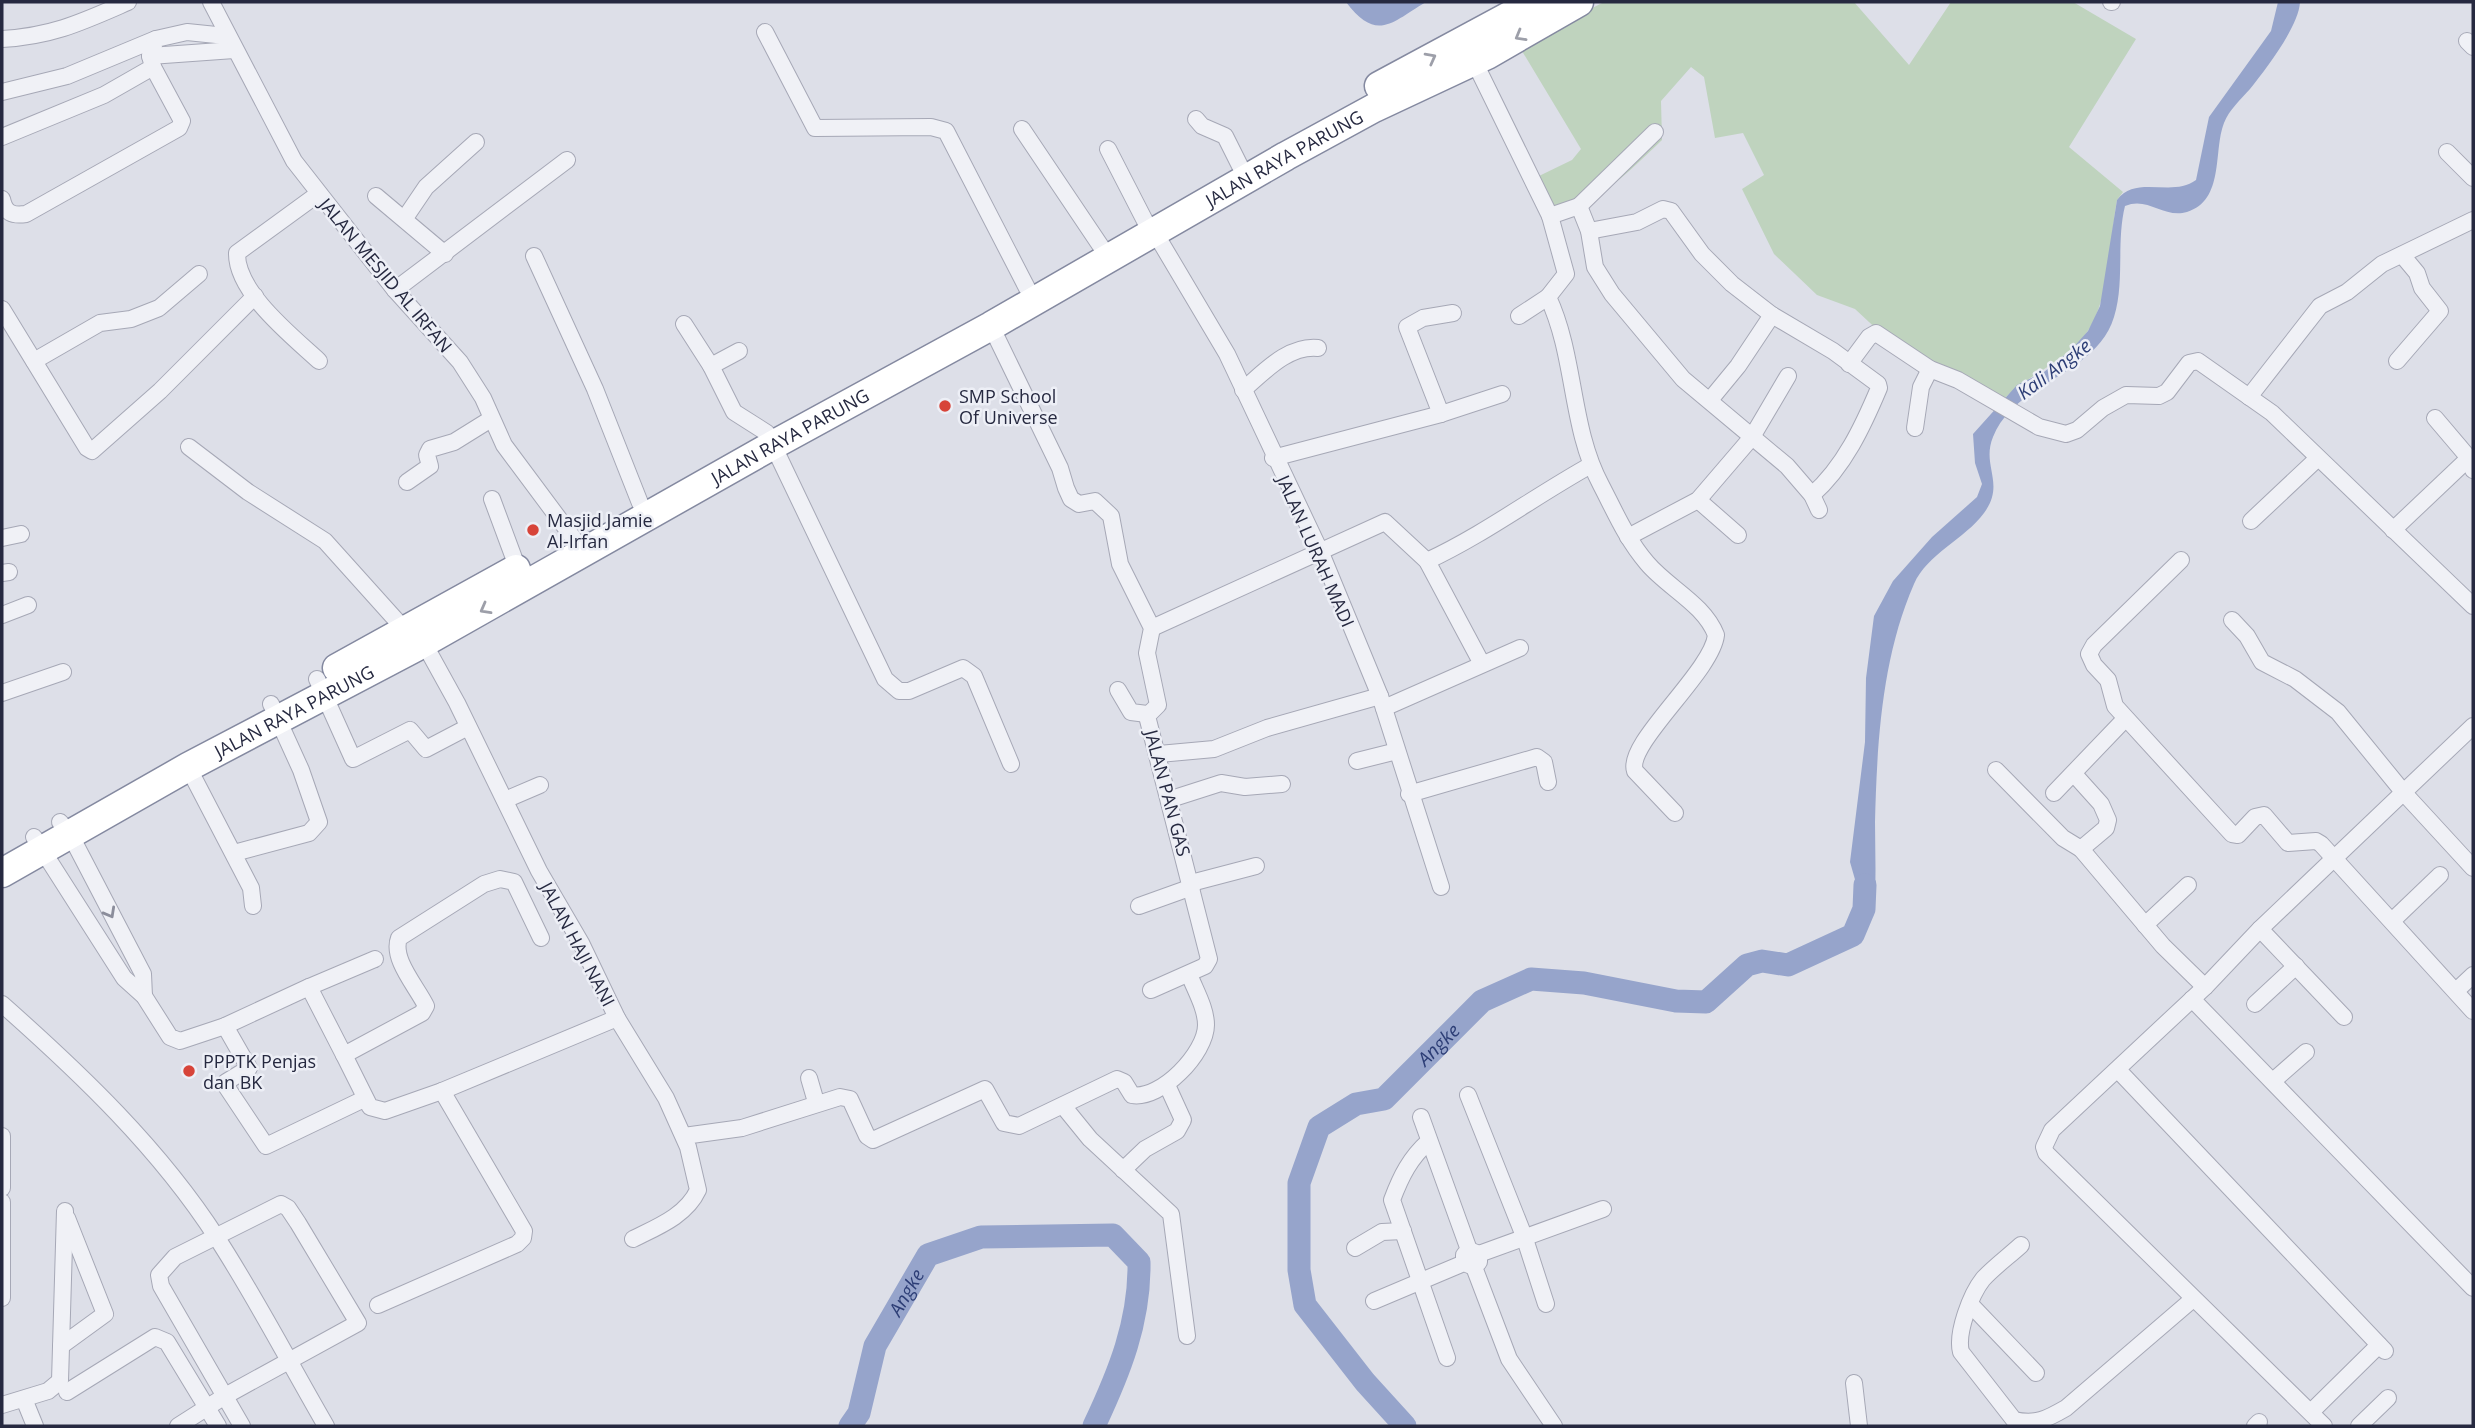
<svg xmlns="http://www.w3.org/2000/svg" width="2475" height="1428" font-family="'Open Sans',sans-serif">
<rect width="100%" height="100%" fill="#dddfe8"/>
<!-- green -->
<path fill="#bfd3be" d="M1604 2H1854L1909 65 1951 2H2073L2136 39 2069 147 2123 192 2117 200C2108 248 2112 318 2070 351 2047 369 2021 381 2001 402L1883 335 1855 309 1817 295 1774 254 1742 189 1764 175 1743 133 1715 138 1704 77 1691 67 1661 101 1662 140C1625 175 1607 196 1557 212L1542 192 1539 176 1572 160 1581 149 1519 46Z"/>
<!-- water -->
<g fill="#96a4cb">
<path d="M1346 2H1426C1392 22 1377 43 1346 2Z"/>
<path d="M2278 2H2300C2299 26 2266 69 2250 89 2241 99 2229 110 2224 123 2213 151 2225 200 2187 212 2164 219 2148 196 2125 206 2116 242 2125 282 2114 317 2096 376 2015 381 1993 437 1981 466 2006 483 1984 513 1965 539 1927 554 1914 584 1882 657 1877 742 1875 822 1875 854 1877 885 1873 917L1855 914 1858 890 1850 862 1865 742 1866 678 1874 616 1893 581 1932 537 1977 497 1982 484 1975 463 1973 434 2017 385 2044 372 2070 351 2088 331 2100 306 2117 200C2136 174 2172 198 2196 180L2209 117 2271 31Z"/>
</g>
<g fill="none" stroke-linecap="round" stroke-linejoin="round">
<!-- river -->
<g stroke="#96a4cb" stroke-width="23">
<path id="s1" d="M850 1426 859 1413 875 1346 928 1255 981 1237 1113 1235 1139 1262C1140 1322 1119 1373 1094 1426"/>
<path id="s2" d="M1405 1426 1365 1382 1305 1305 1299 1270V1183L1319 1127 1356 1104 1384 1099 1482 1001 1531 979 1584 983 1676 1001 1706 1002 1747 965 1762 961 1788 965 1853 935 1864 909 1865 885"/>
</g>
<!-- street casing -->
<g stroke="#a6a8b6" stroke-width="18">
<g id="street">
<polyline points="211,2 294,161 395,290 460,362 483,398 504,445 574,539"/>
<polyline points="2111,2 2112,2"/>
<polyline points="765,32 815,128 931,127 946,131 1027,288"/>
<path d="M2 39C53 36 82 22 128 2"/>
<polyline points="2467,41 2473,47"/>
<polyline points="150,56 234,50"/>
<polyline points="1474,61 1550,216 1579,206 1655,132"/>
<polyline points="2,92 67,76 156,39"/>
<polyline points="1196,119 1202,126 1225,136 1240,166"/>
<polyline points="1022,129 1102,248"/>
<polyline points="2,137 104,95 153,67 150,56 156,39 187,32 226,36"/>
<polyline points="1108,149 1145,221"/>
<polyline points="2447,152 2473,178"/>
<path d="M318 194 237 253C236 292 292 336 319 361"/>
<polyline points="376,196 445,254"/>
<path d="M2 199C5 213 12 216 26 214L179 128 182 121 153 67"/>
<polyline points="1579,206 1589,231 1595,267 1612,294 1683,379 1787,466 1812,495 1819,510"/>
<path d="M1550 216 1566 274 1548 297C1576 357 1570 427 1601 485 1615 512 1627 540 1647 563 1668 588 1704 604 1716 635 1712 672 1625 744 1635 771L1675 813"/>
<polyline points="405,218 426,187 476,142"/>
<polyline points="1154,231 1227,354 1321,553 1380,696 1441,887"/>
<path d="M1589 231 1637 222 1663 209 1671 211 1702 254 1732 284 1772 315 1833 351 1878 384 1879 388C1863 426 1844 467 1812 495"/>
<polyline points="534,256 595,389 640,503"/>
<polyline points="395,290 567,160"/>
<polyline points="2,309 87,448 92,451 160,391 255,296"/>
<polyline points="1519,316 1548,297"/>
<polyline points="684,324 711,366 734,412 767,433"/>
<polyline points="991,326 1060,468 1066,488 1071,499 1079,504 1095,501 1111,516 1120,564 1152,628 1147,653 1158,705 1147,716 1209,959 1205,966 1151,990"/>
<polyline points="34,361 100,323 131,319 159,308 199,274"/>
<polyline points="2397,361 2440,311 2422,288 2417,273 2402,255"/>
<polyline points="1849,364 1869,337 1876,333 1930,369 1958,380 2039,427 2066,434 2077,430 2103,408 2126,395 2159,396 2167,392 2189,363 2198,361 2272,413 2473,606"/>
<polyline points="711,366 739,351"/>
<path d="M1243 390C1264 372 1288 345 1318 348"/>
<polyline points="2249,397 2320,306 2347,292 2382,264 2473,220"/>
<polyline points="1710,400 1738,366 1772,315"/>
<polyline points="1441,414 1407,327 1423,318 1453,313"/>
<polyline points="2435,418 2469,458 2473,470"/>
<polyline points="1915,428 1921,387 1930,369"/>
<polyline points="773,445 885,679 899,691 909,691 963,668 974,676 1011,764"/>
<polyline points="189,447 248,492 325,541 405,630"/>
<polyline points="1273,458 1441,414 1502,394"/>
<polyline points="407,482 430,466 427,455 430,449 454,442 491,419"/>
<polyline points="492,499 518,569"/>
<polyline points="1698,500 1738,535"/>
<polyline points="2251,521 2318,458"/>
<polyline points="2393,530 2469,458"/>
<polyline points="1628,537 1698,500 1752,437 1788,376"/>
<polyline points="2,538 21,534"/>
<polyline points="2181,560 2094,645 2089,654 2094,665 2108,680 2115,706 2232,834 2238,835 2255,817 2264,815 2288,843 2316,841 2321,844 2473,1011"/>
<path d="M1427 561C1485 534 1535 496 1591 465"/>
<polyline points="2,573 9,572"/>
<polyline points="2,615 28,605"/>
<polyline points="2232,620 2247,636 2262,662 2295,679 2338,712 2404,793 2473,868"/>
<polyline points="1152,628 1385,522 1427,561 1482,664"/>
<path d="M420 636 457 703 539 871 581 943 617 1018 666 1098 688 1147 698 1190C686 1216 657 1227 633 1239"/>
<polyline points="317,679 353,759 410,730 426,749 468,727"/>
<polyline points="1118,690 1131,712 1147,714"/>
<polyline points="2,693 63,672"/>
<polyline points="1384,708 1520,648"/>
<polyline points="1159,754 1214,749 1267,728 1380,696"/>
<polyline points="1357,761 1397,751"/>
<polyline points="188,767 251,888 253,906"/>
<polyline points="1996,770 2063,838 2081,849 2106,828 2108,820 2101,804 2074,774"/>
<polyline points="2054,793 2125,719"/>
<polyline points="1409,794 1537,757 1544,762 1548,782"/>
<polyline points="1171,799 1221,783 1245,787 1282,784"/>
<polyline points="505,800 540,785"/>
<polyline points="60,822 71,836 143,974 144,996"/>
<path d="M34 837 124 978 144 996 170 1037 180 1041 225 1026 309 987 344 1055 422 1013 426 1006C417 987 391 959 399 938L484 884 500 879 514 882 541 938"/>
<polyline points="2081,849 2163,946 2205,987"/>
<polyline points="234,853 309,833 319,822 301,770 271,704"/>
<polyline points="1191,883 1256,866"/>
<polyline points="1139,906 1192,887"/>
<polyline points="2392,921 2440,875"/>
<polyline points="2145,925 2188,885"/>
<polyline points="2260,929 2344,1017"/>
<polyline points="309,987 375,959"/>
<polyline points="2456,991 2473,975"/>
<polyline points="2192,999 2473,1288"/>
<path d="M2 1004C81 1074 159 1148 217 1238 256 1298 290 1364 326 1426"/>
<polyline points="2255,1004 2296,966"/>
<polyline points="225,1026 249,1068 226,1082 226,1086 266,1146 364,1099"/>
<polyline points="344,1055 370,1107 385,1111 442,1091 617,1018"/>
<polyline points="2118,1070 2385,1351"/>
<polyline points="809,1078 816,1102"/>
<polyline points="2273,1081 2306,1052"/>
<polyline points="1468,1095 1524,1236 1546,1304"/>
<polyline points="1064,1107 1090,1139 1171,1214 1187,1336"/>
<polyline points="1421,1117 1469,1250"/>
<polyline points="2,1136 2,1188"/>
<path d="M684 1136 742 1128 840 1097 850 1099 867 1136 873 1140 985 1089 1004 1123 1019 1126 1117 1079 1124 1082 1132 1095C1161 1100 1206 1053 1206 1025 1206 1008 1195 990 1189 974"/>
<path d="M1429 1141C1410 1158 1401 1176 1392 1200L1447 1358"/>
<polyline points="1123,1170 1145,1149 1177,1131 1183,1120 1167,1085"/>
<polyline points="2,1202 2,1298"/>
<path d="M2021 1245C2009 1256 1994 1267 1983 1279 1971 1294 1956 1333 1961 1352L2014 1420C2036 1425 2047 1419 2066 1408L2193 1299"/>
<polyline points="1355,1248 1382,1232 1403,1231"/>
<polyline points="1479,1254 1603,1209"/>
<polyline points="1474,1267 1509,1359 1554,1426"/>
<polyline points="1374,1301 1464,1263 1474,1267 1479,1262 1479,1254 1469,1250 1464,1255 1464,1263"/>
<polyline points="378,1305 517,1244 523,1238 524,1231 442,1091"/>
<polyline points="1971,1305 2036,1373"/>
<polyline points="61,1346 105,1314 67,1218"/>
<polyline points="1854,1383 1859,1426"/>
<polyline points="67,1392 155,1337 167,1342 218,1426"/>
<polyline points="24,1399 35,1426"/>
<polyline points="2,1405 48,1391 60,1381 65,1211"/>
<polyline points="2311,1412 2379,1345"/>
<polyline points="178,1426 225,1396 358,1323 298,1223 288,1208 281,1204 175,1257 159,1275 161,1286 242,1426"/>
<polyline points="2255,1426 2259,1422"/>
<polyline points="2324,1426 2046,1153 2044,1147 2052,1130 2205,987 2260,929 2473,726"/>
<polyline points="2359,1426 2388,1398"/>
</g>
</g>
<!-- highway casing -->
<g stroke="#8489a0" stroke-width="31">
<g id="highway">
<polyline points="1379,86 1535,2"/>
<polyline points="337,668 516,569"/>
<path id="s3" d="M2 873 188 767 416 647 773 445 991 326 1286 156 1374 108 1487 55 1579 2"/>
</g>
</g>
<!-- street -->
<use href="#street" stroke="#f0f1f6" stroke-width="16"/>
<!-- highway -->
<use href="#highway" stroke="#fff" stroke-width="28"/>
</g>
<!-- one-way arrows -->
<defs><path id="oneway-chevron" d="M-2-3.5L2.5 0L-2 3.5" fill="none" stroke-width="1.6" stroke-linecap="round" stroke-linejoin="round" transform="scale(1.75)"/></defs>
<g stroke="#9d9fa9">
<use href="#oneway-chevron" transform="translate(1520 36) rotate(150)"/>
<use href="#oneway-chevron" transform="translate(1431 58) rotate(-28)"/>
<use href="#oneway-chevron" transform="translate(485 609) rotate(151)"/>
</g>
<use stroke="#8b8d9b" href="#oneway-chevron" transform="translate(110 913) rotate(61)"/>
<!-- markers -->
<g fill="#d74439" stroke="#edeff6" stroke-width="2.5">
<circle cx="945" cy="406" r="7"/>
<circle cx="533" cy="530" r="7"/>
<circle cx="189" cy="1071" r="7"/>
</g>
<g text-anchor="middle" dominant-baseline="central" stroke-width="5" stroke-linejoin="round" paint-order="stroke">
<!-- street labels -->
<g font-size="18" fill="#262940" stroke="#edeff6">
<text stroke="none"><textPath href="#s3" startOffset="1468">JALAN RAYA PARUNG</textPath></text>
<text transform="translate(386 275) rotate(50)">JALAN MESJID AL IRFAN</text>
<text stroke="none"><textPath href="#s3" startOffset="901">JALAN RAYA PARUNG</textPath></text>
<text transform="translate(1316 551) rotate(66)">JALAN LURAH MADI</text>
<text stroke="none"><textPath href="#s3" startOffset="334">JALAN RAYA PARUNG</textPath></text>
<text transform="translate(1168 793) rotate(75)">JALAN PAN GAS</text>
<text transform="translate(578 944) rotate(62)">JALAN HAJI NANI</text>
</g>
<!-- poi labels -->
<g font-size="18" fill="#262940" stroke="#edeff6" text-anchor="start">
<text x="959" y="396">SMP School<tspan x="959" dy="21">Of Universe</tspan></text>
<text x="547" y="520">Masjid Jamie<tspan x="547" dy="21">Al-Irfan</tspan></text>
<text x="203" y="1061">PPPTK Penjas<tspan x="203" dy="21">dan BK</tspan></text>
</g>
<!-- water labels -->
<g font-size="19" font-style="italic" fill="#2d3e76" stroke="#edeff6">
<text transform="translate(2054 369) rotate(-37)">Kali Angke</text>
<text stroke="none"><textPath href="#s2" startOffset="488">Angke</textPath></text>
<text stroke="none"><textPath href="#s1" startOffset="147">Angke</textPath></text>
</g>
</g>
<!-- border -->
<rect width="2475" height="1428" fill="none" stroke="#262940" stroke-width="7"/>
</svg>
